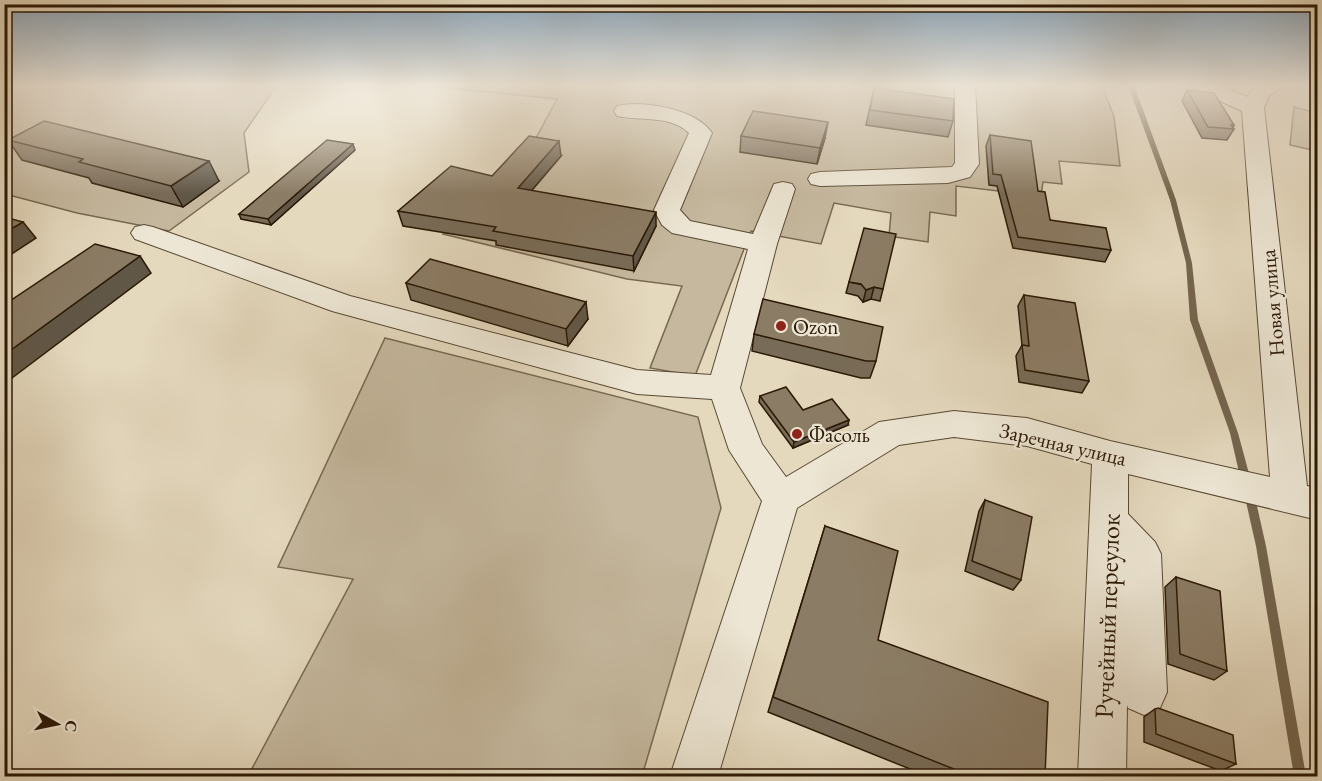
<svg xmlns="http://www.w3.org/2000/svg" width="1322" height="781" font-family="'EB Garamond',serif">
<rect width="100%" height="100%" fill="#e4d8bd"/>
<filter id="stains"><feTurbulence type="fractalNoise" baseFrequency=".00333" numOctaves="4"/><feColorMatrix values="0 0 0 0 .2 0 0 0 0 .09 0 0 0 0 .02 0 0 0 .5 -.17"/></filter>
<radialGradient id="worn" r=".72"><stop offset=".6" stop-color="#630" stop-opacity="0"/><stop offset="1" stop-color="#630" stop-opacity=".3"/></radialGradient>
<!-- green -->
<g fill="#c5b89e" stroke="#786852" stroke-width="1.5">
<polygon points="4,85 277,85 244,133 249,172 169,231 77,213 5,194"/>
<polygon points="420,85 1102,85 1114,117 1120,166 1059,161 1062,184 1043,182 1041,196 956,186 956,216 930,212 928,242 889,236 891,213 834,203 821,244 751,231 695,376 650,368 682,286 627,279 443,234 496,177 511,184 557,99"/>
<polygon points="1294,107 1317,113 1317,151 1290,145"/>
<polygon points="385,338 698,417 721,508 642,776 248,776 353,579 278,567"/>
</g>
<g fill="none" stroke-linecap="round" stroke-linejoin="round">
<!-- stream -->
<g fill="#74654e" fill-rule="evenodd">
<polygon points="1128,85 1134,85 1176,200 1192,263 1198,320 1238,433 1251,481 1249,484 1246,485 1243,484 1241,481 1230,433 1190,320 1186,263 1170,200"/>
<polygon points="1249,489 1252,490 1254,493 1266,546 1306,776 1294,776 1256,546 1244,493 1246,490"/>
</g>
<!-- minor casing -->
<g stroke="#594933" stroke-width="2">
<g id="minor">
<polygon points="955,85 975,85 979,164 970,177 948,183 820,186 811,184 808,179 811,174 820,172 952,167 955,163"/>
<path d="M1191 85H1219L1247 97 1257 85H1283L1269 96 1264 108 1307 486 1318 488V520L1128 474V514L1155 542 1161 554 1167 692 1160 708 1144 715 1128 708 1127 705 1126 776H1078L1092 464 1027 446 954 437 899 445 797 508 718 776H670L762 501 729 450 712 399 637 394 332 311 135 239 131 233 135 227 144 225 153 227 350 296 637 370 711 375 748 249 672 233 662 225 654 210 689 133C671 115 641 121 617 116L614 111 617 106C644 100 696 109 712 133L680 210 690 221 753 234 774 184 783 182 792 184 795 189 777 244 740 388 762 444 786 477 879 422 954 411 1027 418 1110 441 1270 477 1242 111 1194 89Z"/>
</g>
</g>
<!-- minor -->
<use href="#minor" fill="#ede6d4" fill-rule="evenodd"/>
</g>
<!-- wall -->
<g fill="#786b57" stroke="#2b1905" stroke-width="1.5">
<polygon points="874,88 953,121 948,137 866,125"/>
<polygon points="1187,90 1234,125 1233,128 1234,129 1227,140 1202,138 1182,101"/>
<polygon points="990,135 1038,191 1050,220 1111,250 1105,262 1013,248 997,186 989,185 986,146"/>
<polygon points="741,136 825,138 817,164 740,152"/>
<polygon points="8,140 219,181 183,207 92,183 89,178 22,160"/>
<polygon points="355,150 271,225 241,219 239,214"/>
<polygon points="561,156 531,191 656,226 634,271 496,245 496,241 403,226 398,211"/>
<polygon points="849,282 883,289 880,301 871,299 863,302 858,296 846,293"/>
<polygon points="406,283 588,319 568,346 411,300"/>
<polygon points="1024,295 1089,381 1082,393 1019,382 1016,356 1022,345 1018,306"/>
<polygon points="754,334 876,361 870,378 861,378 752,351"/>
<polygon points="760,396 803,410 848,425 793,448 759,402"/>
<polygon points="985,500 1021,580 1013,590 965,571 979,511"/>
<polygon points="825,526 878,640 1045,777 930,777 768,712"/>
<polygon points="1176,577 1227,671 1214,680 1168,664 1165,587"/>
<polygon points="1155,709 1236,764 1221,771 1144,742 1144,717"/>
</g>
<!-- shaded-wall -->
<g fill="#615747" stroke="#2b1905" stroke-width="1.5">
<polygon points="828,122 825,138 817,164 820,148"/>
<polygon points="559,141 561,156 521,203 518,188"/>
<polygon points="353,144 355,150 271,225 268,219"/>
<polygon points="209,161 219,181 183,207 171,186"/>
<polygon points="656,212 656,226 634,271 633,256"/>
<polygon points="23,222 36,238 4,259 4,233"/>
<polygon points="140,256 151,273 4,384 4,355"/>
<polygon points="874,287 871,299 863,302 866,290"/>
<polygon points="586,302 588,319 568,346 566,329"/>
<polygon points="849,420 848,425 793,448 794,442"/>
</g>
<!-- building -->
<g fill="#8b7c65" stroke="#2b1905" stroke-width="1.5">
<polygon points="874,88 954,99 953,121 870,110"/>
<polygon points="1187,90 1214,93 1234,125 1231,125 1234,129 1208,127"/>
<polygon points="753,111 828,122 820,148 741,136"/>
<polygon points="44,121 209,161 171,186 79,162 83,159 8,140"/>
<polygon points="990,135 1031,141 1038,191 1045,192 1050,220 1106,228 1111,250 1018,237 1001,175 993,174"/>
<polygon points="529,136 559,141 518,188 656,212 633,256 493,231 496,227 398,211 451,166 492,176"/>
<polygon points="327,140 353,144 268,219 239,214"/>
<polygon points="4,217 23,222 4,233"/>
<polygon points="864,228 896,234 883,289 874,287 866,290 861,284 849,282"/>
<polygon points="95,244 140,256 4,355 4,305"/>
<polygon points="430,259 586,302 566,329 406,283"/>
<polygon points="1024,295 1075,303 1089,381 1025,370 1022,345 1029,346"/>
<polygon points="763,299 883,327 876,361 866,361 754,334"/>
<polygon points="786,387 803,410 832,399 849,420 794,442 760,396"/>
<polygon points="985,500 1032,517 1021,580 972,561"/>
<polygon points="825,526 898,551 878,640 1048,702 1045,777 974,777 773,697"/>
<polygon points="1176,577 1220,591 1227,671 1180,654"/>
<polygon points="1158,708 1233,735 1236,764 1156,734 1155,709"/>
</g>
<!-- sky -->
<linearGradient id="sky" x2="0" y2="1"><stop stop-color="#8da8be"/><stop offset="0.44" stop-color="#f3ede1"/><stop offset="1" stop-color="#f3ede1" stop-opacity="0"/></linearGradient>
<rect width="1322" height="194" fill="url(#sky)"/>
<!-- markers -->
<g fill="#8f2418" stroke="#ede6d4" stroke-width="2">
<circle cx="781" cy="326" r="6"/>
<circle cx="797" cy="434" r="6"/>
</g>
<g text-anchor="middle" dominant-baseline="central" stroke-width="4.5" stroke-linejoin="round" paint-order="stroke">
<!-- street labels -->
<g font-size="21" fill="#2b1905" stroke="#ede6d4">
<text transform="translate(1272 303) rotate(-95)">Новая улица</text>
<text transform="translate(1063 444) rotate(13)">Заречная улица</text>
</g>
<!-- poi labels -->
<g font-size="21" fill="#2b1905" stroke="#ede6d4" text-anchor="start">
<text x="793" y="326">Ozon</text>
<text x="809" y="434">Фасоль</text>
</g>
<!-- near-street labels -->
<g font-size="26" fill="#2b1905" stroke="#ede6d4">
<text transform="translate(1107 616) rotate(-88)">Ручейный переулок</text>
</g>
</g>
<!-- margin -->
<rect width="1322" height="781" fill="none" stroke="#e4d8bd" stroke-width="24"/>
<rect x="6" y="6" width="1310" height="769" fill="none" stroke="#2b1905" stroke-width="3"/>
<rect x="12" y="12" width="1298" height="757" fill="none" stroke="#2b1905" stroke-width="1.5"/>
<!-- north arrow -->
<g transform="translate(57 724) rotate(99)" stroke="#ede6d4" stroke-width="4.5" paint-order="stroke">
<path d="M0-4.5L10 22L0 15L-10 22Z" fill="#2b1905"/>
<text y="-9" font-size="16" font-weight="bold" text-anchor="middle" fill="#2b1905">С</text>
</g>
<rect width="100%" height="100%" filter="url(#stains)"/>
<rect width="100%" height="100%" fill="url(#worn)"/>
</svg>
